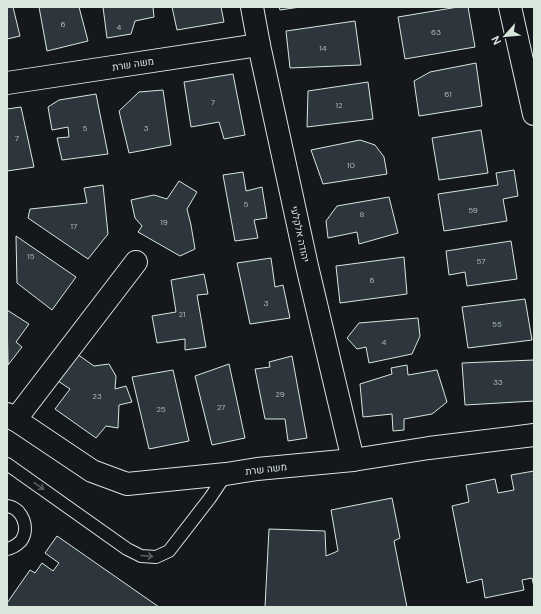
<svg xmlns="http://www.w3.org/2000/svg" width="541" height="614" font-family="'DM Sans',Heebo,sans-serif">
<rect width="100%" height="100%" fill="#14181c"/>
<!-- building -->
<g fill="#2c363c" stroke="#d8e6dc">
<polygon points="7,7 13,7 20,36 7,39"/>
<polygon points="39,7 79,7 88,41 47,51"/>
<polygon points="103,7 153,7 154,17 135,21 131,34 107,38"/>
<polygon points="172,7 221,7 224,22 177,30"/>
<polygon points="279,7 300,7 280,10"/>
<polygon points="458,7 468,7 475,47 405,59 398,17"/>
<polygon points="355,21 361,65 290,68 286,31"/>
<polygon points="476,63 482,106 419,116 414,81 430,72"/>
<polygon points="233,74 245,135 224,139 219,122 191,127 184,82"/>
<polygon points="368,82 373,119 307,127 308,91"/>
<polygon points="163,90 171,145 129,153 119,111 139,92"/>
<polygon points="96,94 108,154 62,160 57,138 69,137 68,127 52,130 48,107 59,100"/>
<polygon points="21,107 34,167 7,171 7,109"/>
<polygon points="481,130 488,173 439,180 432,138"/>
<polygon points="360,140 375,145 384,157 387,174 323,184 311,150"/>
<polygon points="514,170 518,196 503,199 507,221 444,231 438,194 498,185 496,173"/>
<polygon points="243,172 246,191 262,187 267,218 254,220 258,238 235,241 223,175"/>
<polygon points="179,181 197,192 187,209 191,225 195,249 180,256 138,232 142,226 135,218 131,200 154,195 167,199"/>
<polygon points="103,185 108,234 88,259 28,218 30,209 87,203 84,188"/>
<polygon points="389,197 398,233 359,244 357,232 328,238 326,221 337,206"/>
<polygon points="16,236 76,277 52,310 17,283"/>
<polygon points="511,241 517,279 467,286 465,272 449,275 446,251"/>
<polygon points="404,257 407,294 340,303 336,266"/>
<polygon points="271,258 275,287 283,285 290,318 250,324 237,263"/>
<polygon points="204,274 208,294 197,295 206,347 185,350 185,339 157,343 152,316 176,312 171,280"/>
<polygon points="525,299 532,340 468,348 462,307"/>
<polygon points="7,310 29,324 16,342 22,347 8,365"/>
<polygon points="418,318 420,336 412,354 369,363 366,347 357,349 347,338 359,323"/>
<polygon points="77,354 94,366 109,364 116,376 115,389 126,386 132,402 119,405 118,428 106,426 96,438 55,409 70,389 58,381"/>
<polygon points="292,356 307,438 288,441 285,419 265,419 255,369 270,367 269,362"/>
<polygon points="534,360 534,401 465,405 462,363"/>
<polygon points="229,364 245,438 212,445 195,376"/>
<polygon points="407,365 408,375 437,370 447,402 432,414 404,419 404,430 393,431 392,414 363,417 360,384 392,374 391,368"/>
<polygon points="173,370 189,441 149,449 132,377"/>
<polygon points="534,471 534,587 532,578 522,580 524,590 485,598 482,579 467,583 452,506 469,502 466,485 495,479 498,493 514,490 511,475"/>
<polygon points="392,498 400,538 394,541 407,607 265,607 269,529 325,531 326,556 338,551 331,510"/>
<polygon points="57,536 159,607 8,607 7,603 30,570 35,573 42,563 53,571 59,563 45,553"/>
</g>
<g fill="none" stroke-linecap="round" stroke-linejoin="round">
<!-- service casing -->
<g stroke="#d8e6dc" stroke-width="14">
<g id="service">
<polyline points="7,464 127,549 141,556 156,557 169,551 210,498 226,474"/>
<path d="M7 506C23 508 30 529 21 541 17 545 12 548 7 549"/>
</g>
</g>
<!-- minor casing -->
<g stroke="#d8e6dc" stroke-width="24">
<g id="minor">
<polyline points="252,7 259,45 307,266 353,460"/>
<polyline points="7,83 259,45"/>
<polyline points="7,414 92,471 127,484 226,474 257,469 353,460 429,448 534,435"/>
<polyline points="15,420 136,262"/>
</g>
</g>
<!-- tertiary casing -->
<g stroke="#d8e6dc" stroke-width="24">
<polyline id="tertiary" points="510,7 534,114"/>
</g>
<!-- service -->
<use href="#service" stroke="#14181c" stroke-width="12"/>
<!-- minor -->
<use href="#minor" stroke="#14181c" stroke-width="22"/>
<!-- tertiary -->
<use href="#tertiary" stroke="#14181c" stroke-width="22"/>
</g>
<!-- one-way arrows -->
<defs><path id="oneway-shaft" d="M-6 0H5M1.5-3L5.5 0L1.5 3" fill="none" stroke-width="1.6" stroke-linecap="round" stroke-linejoin="round"/></defs>
<g stroke="#59605f">
<use href="#oneway-shaft" transform="translate(39 486) rotate(35)"/>
<use href="#oneway-shaft" transform="translate(147 556) rotate(5)"/>
</g>
<g text-anchor="middle" dominant-baseline="central" stroke-width="3" stroke-linejoin="round" paint-order="stroke">
<!-- number labels -->
<g font-size="8" fill="#adbab4">
<text x="63" y="24">6</text>
<text x="119" y="27">4</text>
<text x="436" y="32">63</text>
<text x="323" y="48">14</text>
<text x="448" y="94">61</text>
<text x="213" y="102">7</text>
<text x="339" y="105">12</text>
<text x="85" y="128">5</text>
<text x="146" y="128">3</text>
<text x="17" y="138">7</text>
<text x="351" y="165">10</text>
<text x="246" y="204">5</text>
<text x="473" y="210">59</text>
<text x="362" y="214">8</text>
<text x="164" y="222">19</text>
<text x="74" y="226">17</text>
<text x="31" y="256">15</text>
<text x="481" y="261">57</text>
<text x="372" y="280">6</text>
<text x="266" y="303">3</text>
<text x="182" y="314">21</text>
<text x="497" y="324">55</text>
<text x="384" y="342">4</text>
<text x="498" y="382">33</text>
<text x="280" y="394">29</text>
<text x="97" y="396">23</text>
<text x="221" y="407">27</text>
<text x="161" y="409">25</text>
</g>
<!-- street labels -->
<g font-size="10" fill="#d8e6dc" stroke="#14181c">
<text transform="translate(133 64) rotate(-9)">משה שרת</text>
<text transform="translate(300 234) rotate(78)">יהודה אלקלעי</text>
<text transform="translate(266 469) rotate(-7)">משה שרת</text>
</g>
</g>
<!-- border -->
<rect width="541" height="614" fill="none" stroke="#d8e6dc" stroke-width="16"/>
<!-- north arrow -->
<g transform="translate(505 36) rotate(243)" stroke="#14181c" stroke-width="3" paint-order="stroke">
<path d="M0-3L7 15L0 10L-7 15Z" fill="#d8e6dc"/>
<text y="-6" font-size="11" font-weight="bold" text-anchor="middle" fill="#d8e6dc">N</text>
</g>
</svg>
